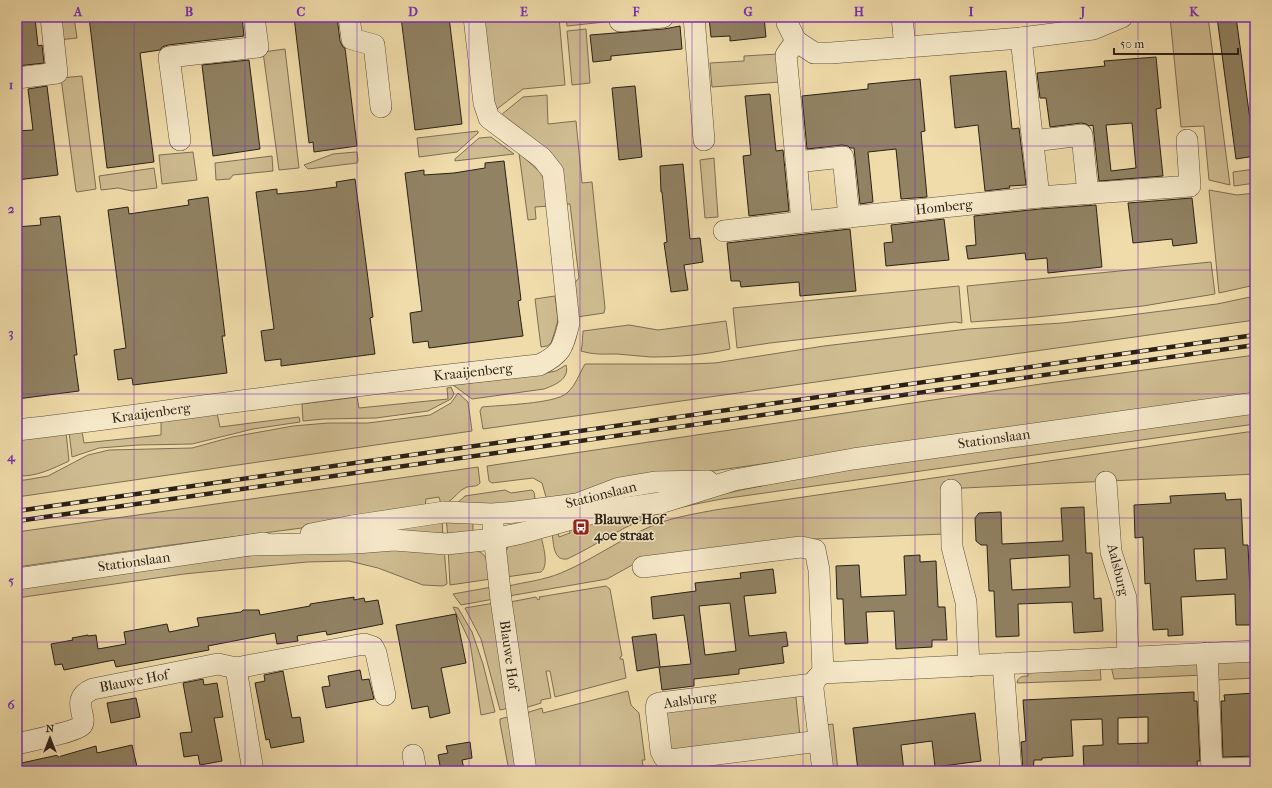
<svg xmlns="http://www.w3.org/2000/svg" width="1272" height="788" font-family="'IM FELL French Canon',serif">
<rect width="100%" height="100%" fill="#f0dcaa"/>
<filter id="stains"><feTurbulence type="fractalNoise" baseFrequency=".005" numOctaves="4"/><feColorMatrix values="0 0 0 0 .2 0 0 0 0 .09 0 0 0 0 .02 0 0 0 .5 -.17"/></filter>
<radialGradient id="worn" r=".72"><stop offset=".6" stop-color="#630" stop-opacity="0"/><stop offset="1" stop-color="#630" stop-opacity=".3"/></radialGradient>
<!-- green -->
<g fill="#cfbc91" stroke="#7d6e54">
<polygon points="55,17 74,17 77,38 58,40"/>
<polygon points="483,17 559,17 565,85 523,89 497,109 494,103"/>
<polygon points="566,17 614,17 614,21 567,26"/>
<polygon points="1170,17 1208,17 1230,185 1209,180 1204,126 1181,127"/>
<polygon points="586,29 590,83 572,85 567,31"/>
<polygon points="285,49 299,168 279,170 263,52"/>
<polygon points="778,54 780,82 712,87 710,63 744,61 744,56"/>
<polygon points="82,76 96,189 77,192 76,191 61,78"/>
<polygon points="547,95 548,124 576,121 582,183 592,182 605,308 604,313 577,317 573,285 579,278 570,204 563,204 501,115 523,97"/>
<polygon points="478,131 478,133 457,152 419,157 417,138"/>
<polygon points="491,137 514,154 455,161 455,159 479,138"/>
<polygon points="193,152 197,180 162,184 159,155"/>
<polygon points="356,152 357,152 358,161 357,163 308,169 304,165 333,154"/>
<polygon points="519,153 540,172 544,179 549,206 535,207 536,219 528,220"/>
<polygon points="272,156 273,171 233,175 230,179 216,180 215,163"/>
<polygon points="714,158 718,217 705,218 700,160"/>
<polygon points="154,168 157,188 132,191 118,188 101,190 99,176"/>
<polygon points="1255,169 1255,183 1234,186 1233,172"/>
<polygon points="1209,190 1237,195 1255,193 1255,285 1219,293"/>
<polygon points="1211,262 1215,294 1143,306 1026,318 971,322 967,286"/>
<polygon points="959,286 962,323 955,322 770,343 737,348 733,308"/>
<polygon points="555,296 558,320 555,331 551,343 547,346 541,347 535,299"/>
<path d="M1255 296V320L483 429 480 411 482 407C500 405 555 404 567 393 576 385 579 374 585 364H689L715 363 824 346 899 337 968 329 1062 323 1107 318 1217 304Z"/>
<path d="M726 321 730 349C703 355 678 357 651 357 639 356 628 355 617 354 603 354 594 355 581 351L582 346 583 331 629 325 658 330Z"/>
<polygon points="1255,355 1255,394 663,478 548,504 542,483 533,478 492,483 489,481 487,466 1041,384"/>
<path d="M566 365C570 379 555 385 544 389L472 399 453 385 529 376 556 371Z"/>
<polygon points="451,387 454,394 451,399 428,411 376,418 324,419 303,421 302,404 357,397 359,408 448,399 447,388"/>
<polygon points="458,393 468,402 472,431 17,497 17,480 25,480 48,476 88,455 109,450 192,448 232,437 293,426 328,423 368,423 430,415 451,403"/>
<path d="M1255 412V424L722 499C695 504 669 509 644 519 617 530 593 547 567 559 553 561 554 544 552 534L558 532 559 537 570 533 569 529C661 508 753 486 846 469Z"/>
<polygon points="217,413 220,427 299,417 300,422 253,429 192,444 139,445 99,448 72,457 69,432 82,431 84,443 161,435 161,420"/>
<path d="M66 432 69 461C52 469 36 477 17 476V438Z"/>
<path d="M1247 432H1255V474L943 489 945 534 815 539 634 564 607 579 509 596 508 586C526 582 544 580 561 573 597 558 628 533 665 521 681 516 699 513 715 510Z"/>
<path d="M478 467 480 483C476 488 470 485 465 488 455 493 454 502 441 504L439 497 426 499 425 506 410 514 163 546 17 567V532Z"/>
<polygon points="505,490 511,493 532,490 534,492 536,505 453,507 465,496"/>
<polygon points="446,517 473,523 473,531 448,538"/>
<polygon points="442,518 443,538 353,531"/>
<path d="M540 532C542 542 550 565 541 572L506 577V551L509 545Z"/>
<polygon points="361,547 444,548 447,584 443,586 423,585 378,568 349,561 307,562 184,574 17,598 17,587 235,557"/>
<path d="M448 547C461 548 481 546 487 560 489 566 490 573 491 579L450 585Z"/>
<polygon points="606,586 610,589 622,656 620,657 620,659 623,659 626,678 555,697 550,671 546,671 551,698 541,700 541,703 525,708 510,602 536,597 538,600 540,599 539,597"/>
<polygon points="492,587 494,599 461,605 453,594"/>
<polygon points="494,603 507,707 505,709 500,710 481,639 465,608"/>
<polygon points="453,607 458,608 472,632 483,664 495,712 481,715 470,642"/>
<polygon points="1255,659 1255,678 1216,680 1215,661"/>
<polygon points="1203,662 1204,675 1114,679 1111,666"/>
<path d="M1100 667 1101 680 1017 683C1018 677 1022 676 1028 676V670Z"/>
<polygon points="795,689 800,736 668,752 664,712"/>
<polygon points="628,691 631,705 639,713 645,760 642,760 644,771 534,771 526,713 542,708 543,713"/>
<polygon points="507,717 509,718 518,771 509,771 500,723 500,719"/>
<polygon points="833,724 838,771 831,771 826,725"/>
</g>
<!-- building -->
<g fill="#918263" stroke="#2b2016" fill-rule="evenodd">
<polygon points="89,17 242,17 244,36 168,45 162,47 160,50 140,53 154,162 107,168"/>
<polygon points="294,17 337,17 340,41 343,47 345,48 357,146 314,152 313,142 309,143"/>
<polygon points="401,17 449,17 462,124 415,130"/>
<polygon points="709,17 764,17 766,37 730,41 730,36 711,37"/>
<polygon points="1217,17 1236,17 1255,156 1236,159"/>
<polygon points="35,18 38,46 42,45 44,63 17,66 17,20"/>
<polygon points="680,26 682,49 611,56 611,60 593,62 590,35 664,29"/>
<path d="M1156 57 1161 108 1156 109 1163 176 1099 181 1093 125 1089 126 1086 124 1081 123 1050 127 1046 98H1040L1037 73 1105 66 1104 61ZM1132 123 1136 168 1111 171 1106 125Z"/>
<polygon points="249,60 260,149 213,156 202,65"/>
<polygon points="1006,71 1012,129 1019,128 1026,185 1009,186 1010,188 985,191 978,125 955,128 950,76"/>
<polygon points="920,79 925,131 921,132 927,197 901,199 896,149 868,152 873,202 860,204 854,148 850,148 848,146 842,145 807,149 802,96 868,89 868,84"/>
<polygon points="47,86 58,175 17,180 17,131 33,130 28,89"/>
<polygon points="635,86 642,157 619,160 612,88"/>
<polygon points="770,94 776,151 783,150 789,211 749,216 743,156 751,155 745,96"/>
<polygon points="504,161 521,300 518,301 523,336 429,348 428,341 413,343 410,313 422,311 405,173 424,170 424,175 454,173 485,168 485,163"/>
<polygon points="683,164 690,239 700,238 703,262 684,265 688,290 671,292 664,243 667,242 662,192 661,192 660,166"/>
<polygon points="355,179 373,317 370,318 375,354 281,366 281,359 265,361 261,331 274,329 256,192 277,189 277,194 306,191 337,187 336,182"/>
<polygon points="208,197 225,336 222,336 227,373 133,385 132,378 118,380 114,350 126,348 108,210 128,207 129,214 189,205 188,200"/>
<polygon points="1192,198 1197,243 1173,246 1172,239 1133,243 1128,203"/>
<polygon points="1096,205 1102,267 1048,273 1047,258 1026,260 1025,253 968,259 966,246 976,245 974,216 1040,209"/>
<polygon points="60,216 77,355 74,355 79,391 17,399 17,290 21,290 17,256 17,227 41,225 40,218"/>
<polygon points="944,219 949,260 886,266 884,243 893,242 891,225"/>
<polygon points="850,229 856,291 800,296 799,282 741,287 740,281 731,281 727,243"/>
<path d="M1225 493 1226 500 1241 499 1243 545H1248L1250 591H1255V625H1236L1235 594 1181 597 1183 635 1168 636V629L1153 630 1150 583 1145 584 1143 537 1135 538 1134 505 1171 503 1170 496ZM1225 548 1227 579 1196 581 1194 549Z"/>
<path d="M1084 507 1086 553H1092L1094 599 1101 598 1103 631 1074 633 1072 602 1018 604 1019 636 996 637 994 591H989L987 545H981L976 541 975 518 979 513 1001 512 1002 544 1063 541 1061 508ZM1069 555 1070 587 1012 590 1010 559Z"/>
<polygon points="920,555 920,562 936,561 938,607 945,607 947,640 932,640 932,647 896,649 894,611 866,612 868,643 845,644 843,599 837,599 836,566 859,565 861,597 906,595 904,556"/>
<path d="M773 569 776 593 744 596 749 636 786 632 788 646 782 647 784 663 739 669V674L694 679V686L662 690 659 667 637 671 632 637 656 634 660 667 691 664 684 615 653 619 651 597 696 591 695 583 741 578 740 573ZM730 603 736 651 705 655 699 606Z"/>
<polygon points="354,597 354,600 364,598 365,602 378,600 383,624 327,635 326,631 297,636 298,641 277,644 275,633 208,646 209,650 116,667 114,660 64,670 62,664 55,665 51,644 73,640 72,638 88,635 88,636 96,635 98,649 126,644 124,632 167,624 169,632 199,626 197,618 241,612 243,610 259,610 260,615 310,606 310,604"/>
<polygon points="456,614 466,663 441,668 450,713 430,718 428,706 412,709 396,625"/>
<polygon points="360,670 362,680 369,679 374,699 326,708 322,687 330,686 328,676"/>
<polygon points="283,671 292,718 300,717 304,742 271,748 269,739 266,740 255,683 265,681 264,675"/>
<polygon points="203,679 204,685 217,683 223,717 214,718 222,761 200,765 198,755 184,757 180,733 192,732 183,683"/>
<path d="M1194 692V701H1197L1200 761H1197L1198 771H1084L1083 746 1103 745 1102 719 1071 720 1073 756 1042 758V760H1034L1033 771H1023L1021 742 1026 741 1023 700ZM1148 717V743L1118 744V718Z"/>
<polygon points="1255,693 1255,756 1223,757 1221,701 1225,701 1224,695"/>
<polygon points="136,698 140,717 111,723 107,703"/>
<polygon points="975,713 981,761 935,767 932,741 901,745 904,771 858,771 853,728"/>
<polygon points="470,742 472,758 462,760 464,769 452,771 441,771 438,755 448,753 446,746"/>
<polygon points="132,745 138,771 17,771 17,764 58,755 58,757 96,746 97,753"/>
</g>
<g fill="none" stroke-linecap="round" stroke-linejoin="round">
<!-- minor casing -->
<g stroke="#5c4f3b" stroke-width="22">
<g id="minor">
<polyline points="349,17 352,39 374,45 381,107"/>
<polyline points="694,17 704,140"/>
<polyline points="787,17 787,23 796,41 814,53 831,53 1021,38 1093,29 1122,17"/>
<polyline points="902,17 905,47"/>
<polyline points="620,21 663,17"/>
<polyline points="1021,38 1039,197"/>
<polyline points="796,41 786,55 802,222"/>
<polyline points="17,78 57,73 51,17"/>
<polyline points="180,140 169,57 258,47 254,17"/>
<polyline points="1033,141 1082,135 1088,194"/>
<polyline points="796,162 843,157 849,217"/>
<polyline points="724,231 802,222 1039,197 1190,186 1187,140"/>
<path d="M17 430C97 421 177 409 257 399 351 386 445 375 539 365 562 354 563 347 569 323L553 172 542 158 489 118 484 103 474 17"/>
<polyline points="1106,482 1111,552 1126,598 1128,658"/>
<polyline points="951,490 952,547 966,602 969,666"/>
<polyline points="493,525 501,600 526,771"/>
<polyline points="311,534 352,526 444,512 492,514 516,512 577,504 619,488 655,482 708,481"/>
<polyline points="252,545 356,543 394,540 446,544 494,539 522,533 597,512 660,503 734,480 853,459 1255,403"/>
<polyline points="643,567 801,547 815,550 819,570 823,673"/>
<polyline points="17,579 264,543"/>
<polyline points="1207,653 1212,771"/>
<polyline points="1003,664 1011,771"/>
<polyline points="236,668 253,771"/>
<polyline points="813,684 660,703 657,704 656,708 661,751 664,757 671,760 819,741"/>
<path d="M17 744C28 741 76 732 82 725 88 716 69 699 93 689L218 664 236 668 364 644 373 647 376 653 385 695"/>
<polyline points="413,755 416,771"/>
<polyline points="1212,769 1255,768"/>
<path d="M823 771 813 689C813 681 817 677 823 673L1255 651"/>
</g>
</g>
<!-- minor -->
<use href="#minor" stroke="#f5e8c8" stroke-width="21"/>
<!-- rail casing -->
<g stroke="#2b2016" stroke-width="4.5">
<g id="rail">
<polyline points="17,511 1255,335"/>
<polyline points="17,521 1255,345"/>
</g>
</g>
<!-- rail -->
<use href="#rail" stroke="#f5e8c8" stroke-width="3" stroke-dasharray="9" stroke-linecap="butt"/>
</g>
<!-- grid -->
<path fill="none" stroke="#7b2cbf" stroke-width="1" stroke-opacity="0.55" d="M134 17V771M245 17V771M357 17V771M469 17V771M580 17V771M692 17V771M803 17V771M915 17V771M1027 17V771M1138 17V771M17 146H1255M17 270H1255M17 394H1255M17 518H1255M17 642H1255"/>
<!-- icons -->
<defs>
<g id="bus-square" transform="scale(0.9)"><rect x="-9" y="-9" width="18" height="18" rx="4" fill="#8f2418" stroke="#f5e8c8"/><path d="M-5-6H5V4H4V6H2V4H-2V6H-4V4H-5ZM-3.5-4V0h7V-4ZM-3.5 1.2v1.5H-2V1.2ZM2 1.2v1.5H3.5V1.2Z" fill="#fff"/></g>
</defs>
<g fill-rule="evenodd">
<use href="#bus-square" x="581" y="527"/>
</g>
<g text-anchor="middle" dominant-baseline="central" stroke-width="3" stroke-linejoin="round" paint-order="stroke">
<!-- street labels -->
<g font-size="14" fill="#2b2016" stroke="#f5e8c8">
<text transform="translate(944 207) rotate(-6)">Homberg</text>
<text transform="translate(473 372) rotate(-6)">Kraaijenberg</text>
<text transform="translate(151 413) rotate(-8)">Kraaijenberg</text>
<text transform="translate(994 439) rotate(-8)">Stationslaan</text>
<text transform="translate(601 495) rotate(-14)">Stationslaan</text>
<text transform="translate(134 562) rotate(-8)">Stationslaan</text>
<text transform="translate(1118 570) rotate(76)">Aalsburg</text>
<text transform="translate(509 655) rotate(82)">Blauwe Hof</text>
<text transform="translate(134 681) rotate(-11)">Blauwe Hof</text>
<text transform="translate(690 700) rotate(-8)">Aalsburg</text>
</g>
<!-- poi labels -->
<g font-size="14" font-weight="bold" fill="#2b2016" stroke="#f5e8c8" text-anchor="start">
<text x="594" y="519">Blauwe Hof<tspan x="594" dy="16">40e straat</tspan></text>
</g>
</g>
<!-- margin -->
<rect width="1272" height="788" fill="none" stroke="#f0dcaa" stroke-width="44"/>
<!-- north arrow -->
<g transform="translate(50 738)" stroke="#f5e8c8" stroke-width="3" paint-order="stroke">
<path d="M0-3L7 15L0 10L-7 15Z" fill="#2b2016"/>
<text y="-6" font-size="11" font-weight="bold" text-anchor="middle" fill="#2b2016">N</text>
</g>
<!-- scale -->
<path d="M1114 48v6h124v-6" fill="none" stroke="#2b2016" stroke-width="2"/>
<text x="1120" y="48" font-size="12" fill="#2b2016" stroke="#f5e8c8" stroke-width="3" paint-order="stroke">50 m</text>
<rect x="22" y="22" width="1228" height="744" fill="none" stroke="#7b2cbf" stroke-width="1.5"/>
<g font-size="13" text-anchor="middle" font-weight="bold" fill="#7b2cbf">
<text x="78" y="16">A</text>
<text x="189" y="16">B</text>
<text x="301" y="16">C</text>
<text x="413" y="16">D</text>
<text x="524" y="16">E</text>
<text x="636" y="16">F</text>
<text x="748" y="16">G</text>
<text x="859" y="16">H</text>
<text x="971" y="16">I</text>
<text x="1083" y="16">J</text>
<text x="1194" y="16">K</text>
<text x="11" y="89">1</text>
<text x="11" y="213">2</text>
<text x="11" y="337">3</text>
<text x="11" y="461">4</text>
<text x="11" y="585">5</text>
<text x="11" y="709">6</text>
</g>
<rect width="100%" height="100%" filter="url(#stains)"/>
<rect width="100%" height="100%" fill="url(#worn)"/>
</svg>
